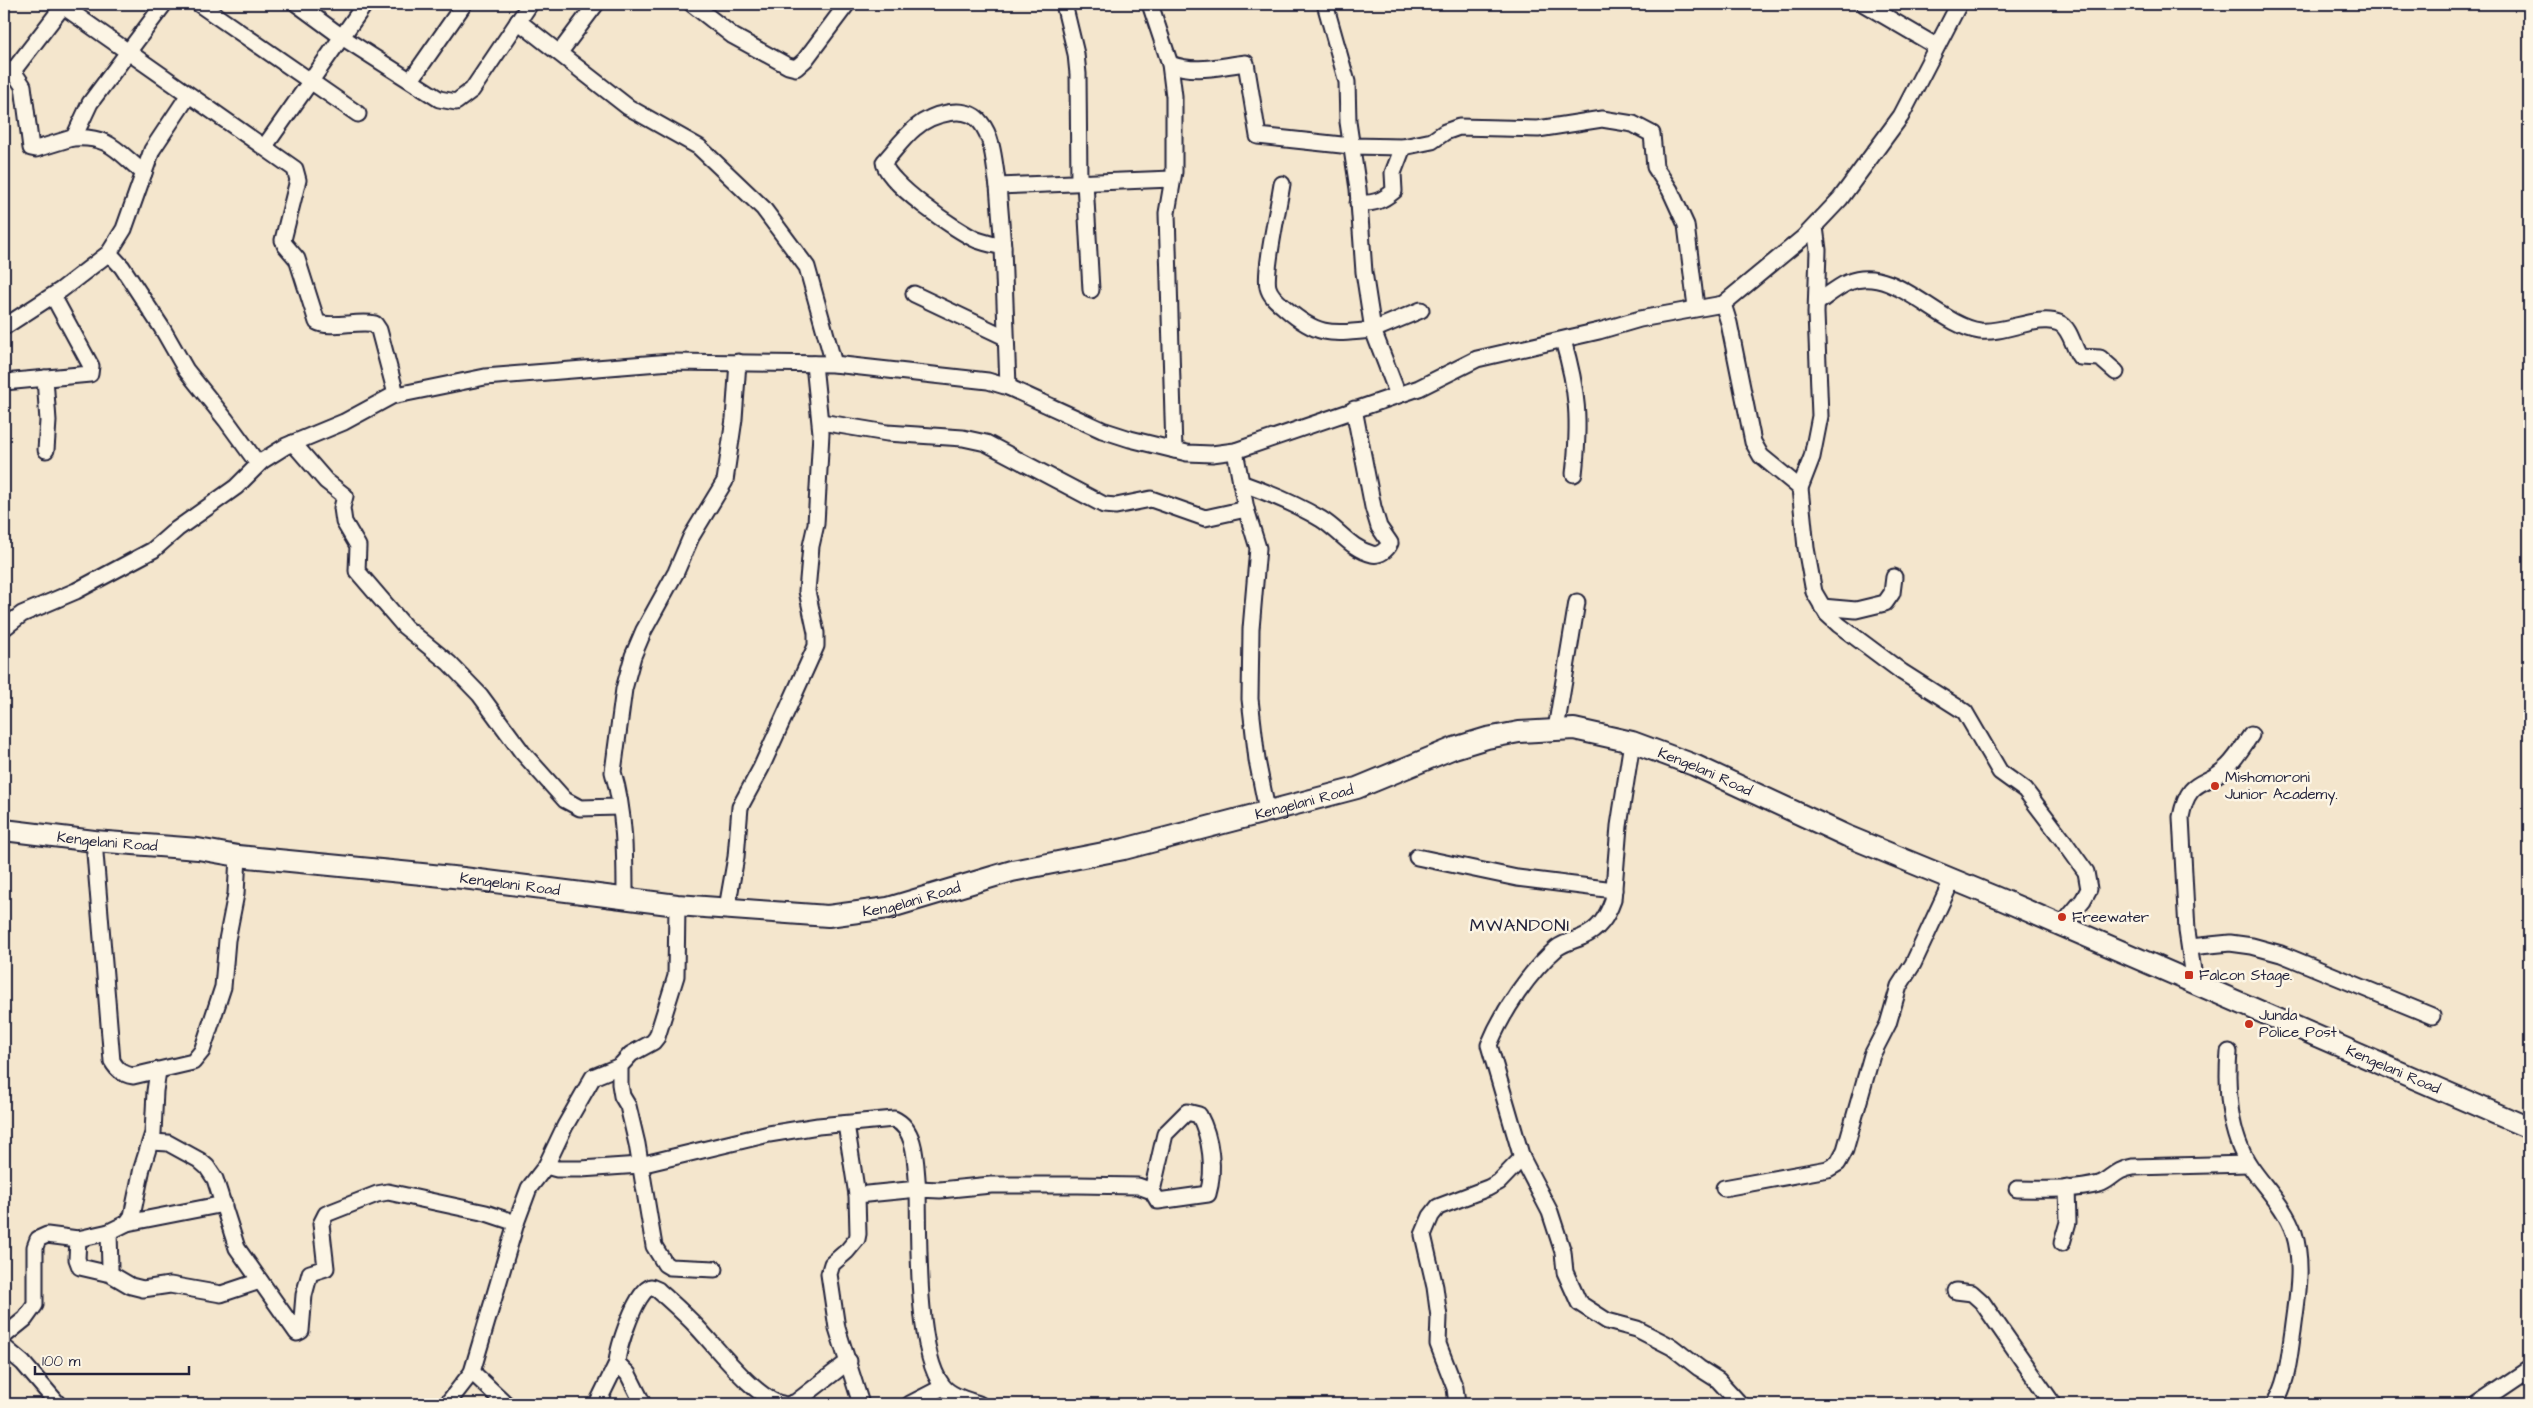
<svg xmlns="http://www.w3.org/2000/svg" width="2533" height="1408" font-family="'Architects Daughter',sans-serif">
<rect width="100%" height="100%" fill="#f4e6cd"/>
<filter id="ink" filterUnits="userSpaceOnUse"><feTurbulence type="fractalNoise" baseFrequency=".02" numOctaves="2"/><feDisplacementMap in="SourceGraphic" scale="10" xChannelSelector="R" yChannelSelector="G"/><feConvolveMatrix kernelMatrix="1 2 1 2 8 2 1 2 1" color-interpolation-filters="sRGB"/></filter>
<g filter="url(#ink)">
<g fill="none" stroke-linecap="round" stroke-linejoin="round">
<!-- minor casing -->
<g stroke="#22223b" stroke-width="19">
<g id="minor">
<path d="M60 4 295 169 298 180 283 240 285 245 297 259 317 322C329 329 359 320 375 324L379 330 396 394"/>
<polyline points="199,4 358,114"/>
<polyline points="297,4 342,37 439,99 456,102 472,90 530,4"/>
<polyline points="692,4 733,36 788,66 796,68 805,60 847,4"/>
<polyline points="1064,4 1076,54 1078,74 1079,182"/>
<polyline points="1150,4 1170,64 1174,96 1174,172 1167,213 1174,450"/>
<polyline points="1325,4 1347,82 1348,122 1358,189 1364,272 1373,330 1421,310"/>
<polyline points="1864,4 1936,46"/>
<polyline points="518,21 628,107 699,147 763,208 807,267 834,364"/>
<polyline points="560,52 596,4"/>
<path d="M1170 64C1197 74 1219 66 1246 63L1258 136 1351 146 1403 147 1432 141 1445 132 1459 127 1538 129 1602 119 1633 124 1652 134 1655 167 1670 190 1686 225 1696 307"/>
<polyline points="13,71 23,86 31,148 36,149 72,138 75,135 90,103 164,4"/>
<polyline points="4,79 13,71 63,6"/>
<polyline points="411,80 464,4"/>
<path d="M72 138C109 135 117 151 144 173"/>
<polyline points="265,146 365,4"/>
<polyline points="1085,182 1091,290"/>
<path d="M1282 184C1279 205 1264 271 1268 287 1270 296 1278 302 1285 308 1318 337 1331 334 1373 330L1398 395"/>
<path d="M998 186C994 166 994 139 981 123 967 103 931 114 915 128 904 137 894 151 884 162 885 182 958 232 977 240 985 243 995 245 1003 247"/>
<path d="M1358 203C1374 204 1382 201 1394 191L1393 173 1403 147"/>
<polyline points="1815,227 1818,250 1816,313 1820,416 1812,457 1800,488 1806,548 1814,592 1827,614 1839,625 1902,672 1965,712 2000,772 2025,790 2063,840 2086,872 2089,889 2083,900 2062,925"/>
<polyline points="109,253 122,267 162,328 186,370 226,420 258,464"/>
<polyline points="914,294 1005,337"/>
<path d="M1817 303C1827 296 1837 287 1849 282 1894 264 1938 325 1980 331 2005 334 2038 314 2059 323 2071 328 2073 348 2080 357L2100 358 2116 372"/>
<polyline points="1723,304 1729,323 1753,442 1761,456 1800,488"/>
<polyline points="4,327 61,290 109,253 124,229 152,150 188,96"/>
<path d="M1563 340C1578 391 1580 421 1574 474"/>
<polyline points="45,378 48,421 46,450"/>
<polyline points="4,382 90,374 91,366 53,296"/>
<polyline points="1008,387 1003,247 998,186 1172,179"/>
<polyline points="821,422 887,433 963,438 986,443 1104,505 1116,506 1151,499 1205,518 1246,509"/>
<polyline points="293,443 326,481 345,496 342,508 344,522 358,546 357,571 405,627 449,663 480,695 522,752 565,800 580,808 619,807"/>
<polyline points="1235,451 1246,509 1258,548 1251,629 1250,699 1257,760 1267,810"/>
<path d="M1241 483C1269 493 1296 504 1321 519 1339 530 1351 549 1372 554 1379 556 1387 550 1390 543L1379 527 1373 507 1354 409"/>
<polyline points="1822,607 1856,610 1885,603 1892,593 1894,577"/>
<polyline points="4,628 22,614 76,591 153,550 177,529 236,487 262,461 286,446 344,422 392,396 485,377 671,362 834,364 988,381 1008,387 1102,430 1130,439 1187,453 1212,454 1235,451 1419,388 1477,359 1599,331 1640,319 1723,304 1804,237 1840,199 1901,116 1959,4"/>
<polyline points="1556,729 1577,602"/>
<path d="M1632 742 1619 826 1613 900C1607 917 1599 930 1582 937 1573 941 1565 942 1557 948 1529 972 1503 1011 1489 1045L1522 1158 1550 1212 1563 1252 1565 1272 1579 1303 1607 1321 1637 1329 1672 1347 1699 1368 1718 1380 1740 1404"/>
<path d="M94 841 112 1061C118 1071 123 1074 133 1076L193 1062 202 1051 223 987 227 940 236 894 238 856"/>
<polyline points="1417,857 1517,878 1614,890"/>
<path d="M625 897C625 856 625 812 613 772L624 689 633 656 644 630 676 572 691 537 725 481 734 419 738 362"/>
<polyline points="677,905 676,976 657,1037 653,1042 631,1054 620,1066 620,1084 622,1096 628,1106 637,1144 654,1246 665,1264 670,1267 715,1269"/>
<polyline points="727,908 736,857 740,807 761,768 816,646 816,633 807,591 811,546 816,524 821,433 814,364"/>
<polyline points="2190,947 2230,943 2252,946 2281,954 2432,1016"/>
<path d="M2195 984 2187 931 2181 817C2189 775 2205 789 2228 766 2237 757 2244 745 2251 735"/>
<path d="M2229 1052C2226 1088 2229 1135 2250 1166 2264 1187 2286 1208 2294 1233 2304 1265 2297 1298 2293 1331 2289 1356 2288 1383 2274 1404"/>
<path d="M1187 1112 1199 1115C1211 1137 1215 1170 1208 1194L1158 1201 1152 1191 1165 1134Z"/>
<polyline points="846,1124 857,1195 858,1234 857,1239 847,1251 832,1264 829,1274 837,1328 861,1404"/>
<polyline points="152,1142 168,1143 199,1160 207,1167 215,1179 237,1248 297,1333 301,1331 304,1295 310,1273 326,1268 321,1224 326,1214 377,1194 388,1192 486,1213 516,1223"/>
<path d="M546 1166 557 1169H581L640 1165 769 1134 818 1126 894 1119C918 1130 915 1166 918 1189L857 1195"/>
<polyline points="1724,1188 1828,1169 1838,1163 1845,1150 1872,1055 1888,1024 1899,986 1913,964 1952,880"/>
<path d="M2017 1189C2044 1189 2073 1191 2099 1184 2112 1180 2114 1170 2133 1167L2248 1164"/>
<polyline points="127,1223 224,1204"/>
<polyline points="78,1239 77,1259 80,1267 106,1273 110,1268 109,1232"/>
<polyline points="2062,1243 2068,1222 2067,1188"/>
<polyline points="107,1272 131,1286 143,1289 170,1285 221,1294 260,1281"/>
<polyline points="1956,1291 1972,1293 1982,1302 2053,1404"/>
<polyline points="4,1336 25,1319 35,1305 35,1247 38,1239 47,1235 78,1239 109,1232 127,1223 132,1216 142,1168 153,1133 155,1091 158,1071"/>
<polyline points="4,1347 23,1363 58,1404"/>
<polyline points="472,1372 506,1404"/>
<polyline points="447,1404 472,1372 516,1223 529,1188 546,1166 565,1126 593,1077 620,1066"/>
<polyline points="597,1404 617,1363"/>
<path d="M643 1404 628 1374 617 1363C618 1347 636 1291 651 1287L658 1290C671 1302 685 1314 697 1327 716 1347 757 1400 782 1404"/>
<polyline points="790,1404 796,1402 849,1361"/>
<polyline points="910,1404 943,1387"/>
<path d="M979 1404C967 1400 950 1396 942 1385 916 1352 919 1234 918 1189L940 1190 991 1185H1078L1138 1186 1152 1191"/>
<polyline points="1457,1404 1455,1388 1438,1344 1439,1317 1435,1287 1423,1235 1431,1216 1438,1207 1488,1188 1499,1182 1522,1158"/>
<polyline points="2477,1404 2529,1369"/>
</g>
</g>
<!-- major casing -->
<g stroke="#22223b" stroke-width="24">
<g id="major">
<path id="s1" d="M4 830 94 841 198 849 238 856 463 878 677 905 828 916 888 908 1012 871 1124 849 1357 788 1454 748 1487 738 1519 732 1574 729 1632 742 1694 765 1847 836 2005 901 2529 1128"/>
</g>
</g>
<!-- minor -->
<use href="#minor" stroke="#fcf5e5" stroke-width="15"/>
<!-- major -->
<use href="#major" stroke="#fcf5e5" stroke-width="20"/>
</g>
</g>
<!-- markers -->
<g fill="#c8321e" stroke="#fcf5e5" stroke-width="2">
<circle cx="2215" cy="786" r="5"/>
<circle cx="2062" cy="917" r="5"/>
<rect x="2184" y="970" width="10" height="10" rx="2.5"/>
<circle cx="2249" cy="1024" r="5"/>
</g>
<g text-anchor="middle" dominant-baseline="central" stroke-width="5" stroke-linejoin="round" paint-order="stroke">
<!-- street labels -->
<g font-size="15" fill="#22223b" stroke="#fcf5e5">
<text stroke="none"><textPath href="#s1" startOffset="1739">Kengelani Road</textPath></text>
<text stroke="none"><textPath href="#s1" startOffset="1319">Kengelani Road</textPath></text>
<text stroke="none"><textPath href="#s1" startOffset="104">Kengelani Road</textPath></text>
<text stroke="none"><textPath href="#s1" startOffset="509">Kengelani Road</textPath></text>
<text stroke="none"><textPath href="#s1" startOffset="914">Kengelani Road</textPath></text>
<text stroke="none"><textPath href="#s1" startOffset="2489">Kengelani Road</textPath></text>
</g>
<!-- poi labels -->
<g font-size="15" fill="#22223b" stroke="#fcf5e5" text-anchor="start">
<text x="2225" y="777">Mishomoroni<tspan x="2225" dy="17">Junior Academy.</tspan></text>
<text x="2072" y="917">Freewater</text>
<text x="2199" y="975">Falcon Stage.</text>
<text x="2259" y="1015">Junda<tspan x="2259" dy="17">Police Post</tspan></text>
</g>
<!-- quarter labels -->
<g font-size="18" letter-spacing="1" fill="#22223b" stroke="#fcf5e5">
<text x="1520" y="925">MWANDONI</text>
</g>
</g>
<!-- margin -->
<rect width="2533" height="1408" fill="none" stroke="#fcf5e5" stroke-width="20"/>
<rect x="10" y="10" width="2513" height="1388" fill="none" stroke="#22223b" stroke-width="2" filter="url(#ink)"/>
<!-- scale -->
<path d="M35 1366v8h154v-8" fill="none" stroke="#22223b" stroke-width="2.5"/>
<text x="42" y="1366" font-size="15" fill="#22223b" stroke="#fcf5e5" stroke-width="4" paint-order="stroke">100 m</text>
</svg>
